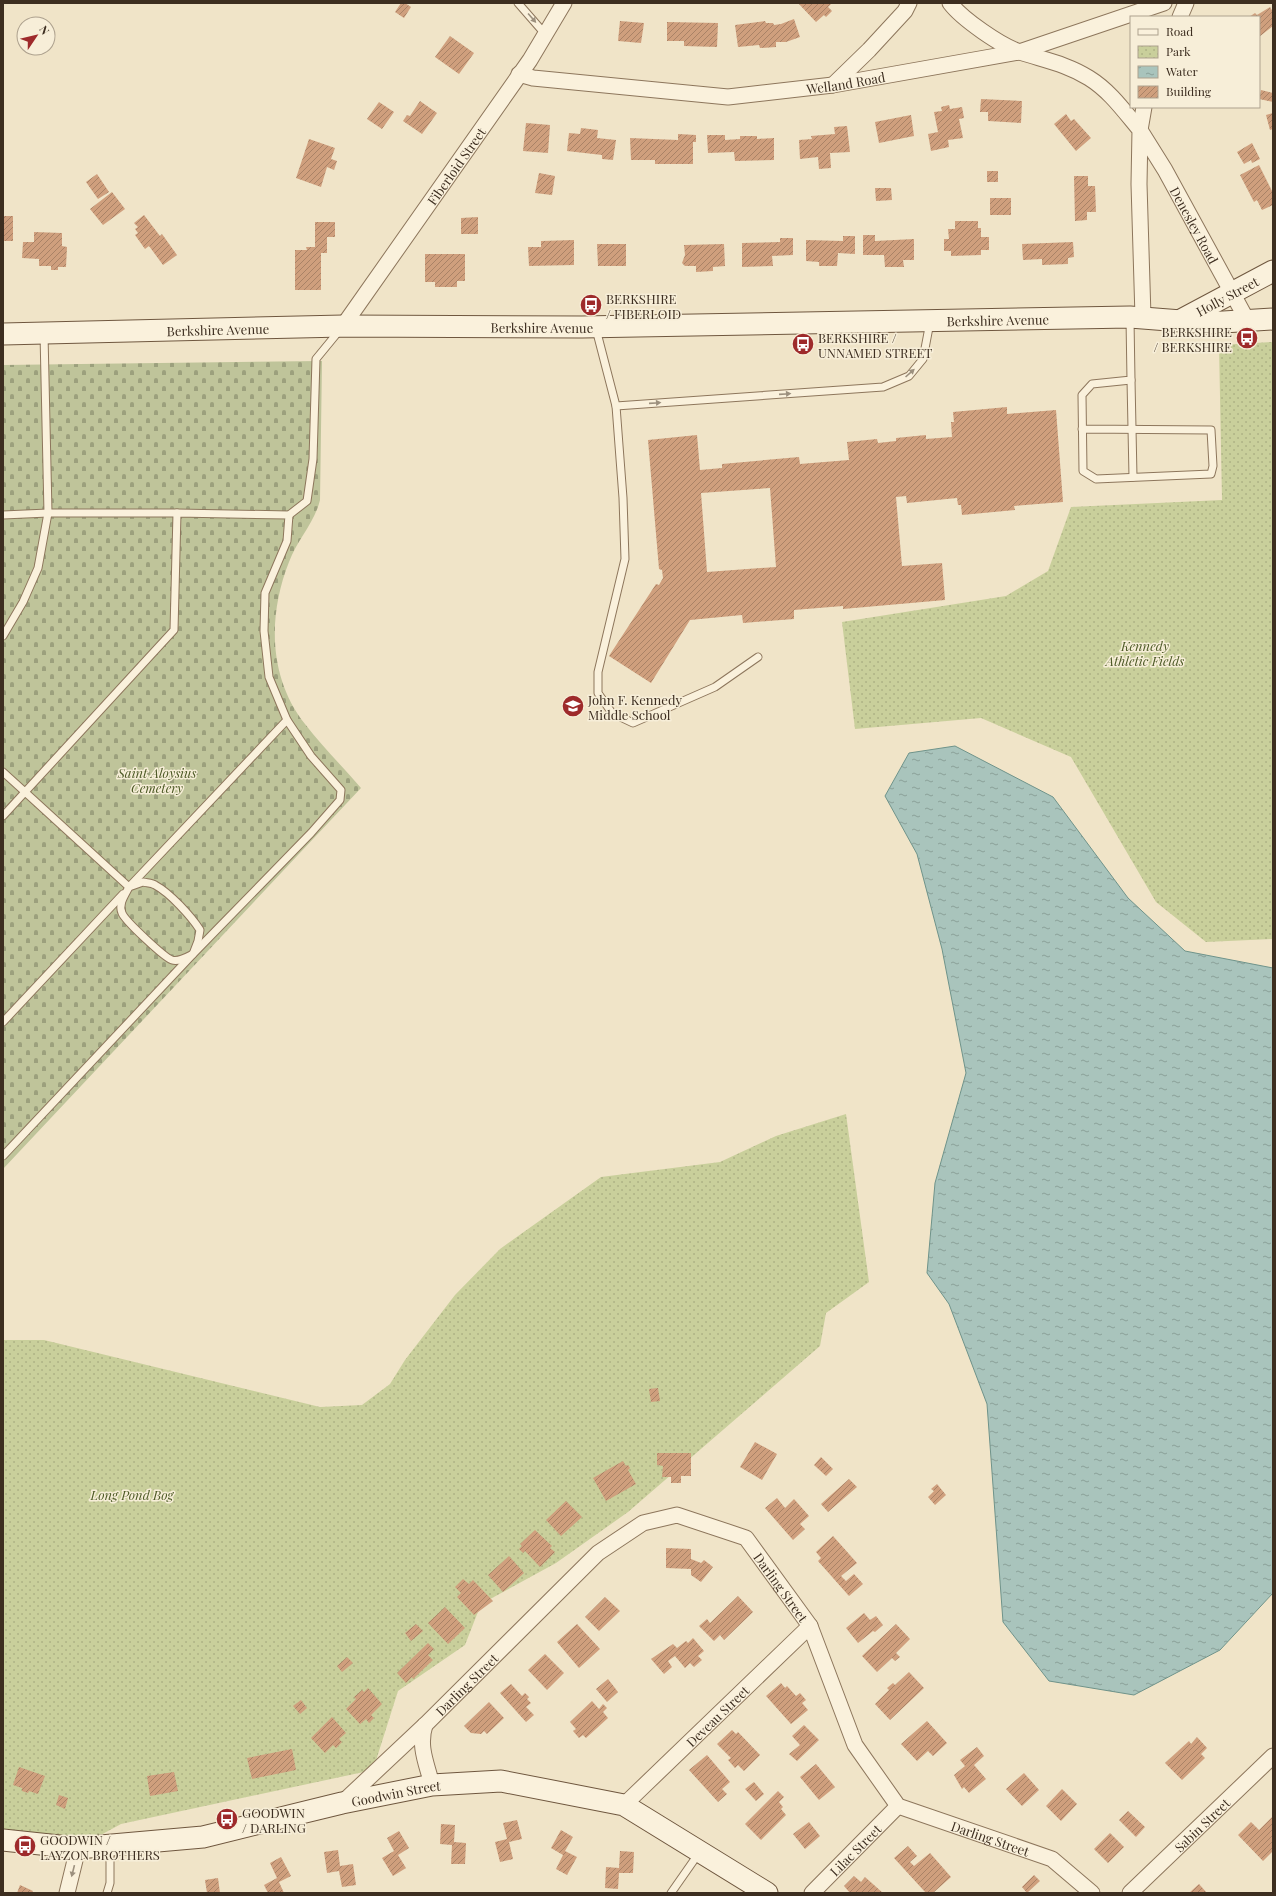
<svg xmlns="http://www.w3.org/2000/svg" width="1276" height="1896" font-family="'Playfair Display',serif">
<defs>
<pattern id="cemetery-stones" width="16" height="16" patternUnits="userSpaceOnUse"><rect width="16" height="16" fill="#bfc49a"/><path d="M2 7V4a2 2 0 0 1 4 0v3zM10 15v-3a2 2 0 0 1 4 0v3z" fill="#9ca07d"/></pattern>
<pattern id="park-dots" width="8" height="8" patternUnits="userSpaceOnUse"><rect width="8" height="8" fill="#c9cf9b"/><path d="M2 2h.1M6 6h.1" fill="none" stroke="#aeb285" stroke-width="1.8" stroke-linecap="round"/></pattern>
<pattern id="water-ripples" width="26" height="14" patternUnits="userSpaceOnUse"><rect width="26" height="14" fill="#a9c4bc"/><path d="M2 4q2-2 4 0t4 0M15 11q2-2 4 0t4 0" fill="none" stroke="#8ba098"/></pattern>
<pattern id="building-hatch" width="6" height="6" patternUnits="userSpaceOnUse"><rect width="6" height="6" fill="#cf9f7d"/><path d="M-1 1l2-2M0 6l6-6M5 7l2-2" fill="none" stroke="#a98266"/></pattern>
</defs>
<rect width="100%" height="100%" fill="#f0e4c8"/>
<!-- cemetery -->
<path fill="url(#cemetery-stones)" d="M322 361 320 500C315 522 297 540 289 562 268 615 268 677 305 724 322 746 343 767 361 788L3 1169V365Z"/>
<!-- park -->
<g fill="url(#park-dots)">
<polygon points="1273,342 1273,939 1206,942 1156,902 1071,757 981,718 855,729 842,622 1006,596 1048,571 1071,507 1222,500 1219,345"/>
<polygon points="846,1114 869,1282 826,1313 820,1346 628,1512 556,1563 481,1604 465,1645 398,1691 373,1770 121,1824 73,1850 3,1832 3,1340 44,1340 320,1407 362,1405 390,1384 405,1360 455,1295 500,1249 601,1177 720,1162 776,1136"/>
</g>
<!-- water -->
<polygon fill="url(#water-ripples)" stroke="#6f938a" points="955,746 1053,797 1128,898 1185,951 1273,968 1273,1593 1220,1650 1134,1695 1049,1681 1003,1622 987,1404 949,1304 927,1273 935,1183 966,1073 942,949 917,854 885,796 909,753"/>
<!-- building -->
<g fill="url(#building-hatch)" fill-rule="evenodd">
<polygon points="401,3 405,3 411,7 404,18 395,12"/>
<polygon points="798,3 832,3 828,7 832,11 826,17 824,15 816,22"/>
<polygon points="1270,7 1273,12 1273,26 1259,37 1259,17 1249,17 1255,13 1257,15"/>
<polygon points="794,19 800,37 786,42 776,42 776,47 760,48 759,45 738,47 735,25 765,21 766,23 773,23 774,25 781,24"/>
<polygon points="620,21 644,23 641,43 618,41"/>
<polygon points="667,22 718,23 717,47 684,46 684,41 667,41"/>
<polygon points="450,36 474,53 459,74 435,57"/>
<polygon points="1261,90 1273,93 1273,102 1259,99"/>
<polygon points="981,99 1022,101 1021,123 988,121 988,112 980,112"/>
<polygon points="420,101 437,113 422,134 403,121 407,115 410,116"/>
<polygon points="379,102 394,112 382,129 367,119"/>
<polygon points="949,105 950,109 962,107 964,118 959,119 963,138 948,140 949,147 931,151 928,134 938,132 934,112 942,111 941,107"/>
<polygon points="1273,113 1273,129 1270,130 1266,115"/>
<polygon points="1066,114 1071,121 1074,119 1091,138 1076,151 1054,124"/>
<polygon points="911,115 914,136 879,143 875,122"/>
<polygon points="526,123 550,125 548,153 523,151"/>
<polygon points="847,126 850,152 830,153 831,168 819,169 818,157 800,159 799,140 812,139 811,136 835,134 834,127"/>
<polygon points="581,128 598,130 597,138 616,140 613,160 602,159 602,155 567,151 569,133 580,134"/>
<polygon points="678,134 696,135 696,142 693,142 693,164 655,164 655,160 631,160 630,138 678,140"/>
<polygon points="707,135 725,135 725,140 740,139 740,136 757,136 757,139 774,138 774,160 735,161 734,152 708,153"/>
<polygon points="309,139 335,148 331,159 337,161 334,170 327,167 321,187 296,178"/>
<polygon points="1252,143 1260,159 1252,163 1251,160 1244,164 1237,152"/>
<polygon points="1259,165 1273,193 1273,205 1262,210 1257,200 1254,202 1240,175"/>
<rect x="987" y="171" width="11" height="11"/>
<polygon points="539,173 555,176 552,195 535,193"/>
<polygon points="97,174 109,192 98,199 86,182"/>
<polygon points="1074,176 1088,176 1088,186 1095,186 1096,212 1087,212 1087,220 1075,221"/>
<polygon points="875,188 891,188 892,200 876,201"/>
<polygon points="112,192 125,209 103,225 90,209"/>
<rect x="990" y="198" width="21" height="17"/>
<polygon points="144,215 160,236 162,234 177,255 163,265 149,246 145,249 135,235 138,233 135,229 138,227 134,223"/>
<polygon points="4,216 13,216 13,241 3,241"/>
<polygon points="478,217 478,234 461,234 461,218"/>
<polygon points="955,221 978,221 978,228 981,228 981,237 989,237 989,250 981,250 981,255 951,256 951,251 944,251 944,239 949,239 948,229 955,229"/>
<polygon points="315,222 335,222 335,237 327,237 327,253 321,253 321,290 295,290 295,250 307,250 306,247 315,247"/>
<polygon points="34,232 62,233 62,246 67,247 66,267 58,267 58,270 51,270 51,266 39,266 39,259 22,258 23,242 34,242"/>
<polygon points="863,235 875,235 875,241 914,239 914,260 903,260 904,267 885,267 884,255 863,255"/>
<polygon points="843,236 855,236 855,254 838,253 837,266 819,266 819,262 806,261 806,240 843,241"/>
<polygon points="780,238 793,238 793,255 772,256 773,266 742,267 742,243 780,242"/>
<polygon points="574,240 574,265 529,266 528,247 541,247 541,241"/>
<polygon points="1073,242 1074,257 1068,258 1068,264 1042,265 1042,259 1023,260 1022,244"/>
<polygon points="597,244 626,244 626,266 598,266"/>
<polygon points="724,244 725,266 713,267 713,271 696,272 696,266 685,266 682,263 685,255 684,245"/>
<polygon points="425,254 465,254 465,281 457,281 457,287 435,287 435,282 425,282"/>
<path d="M1007 407V414L1056 410 1063 502 1014 506 1015 510 962 515 961 505H958L957 498 907 503 906 496 896 497 902 566 942 563 945 600 843 609V606L794 610V619L743 623 742 615 690 620 651 683 609 656 656 584 659 585 663 578 662 570 659 569 648 440 697 435 700 470 722 468V464L799 457 800 464 849 460 847 442 877 439 878 443 896 441V438L926 435V439L952 437 951 422H954L953 412ZM770 488 776 567 707 572 701 493Z"/>
<polygon points="658,1388 660,1401 651,1402 649,1389"/>
<polygon points="755,1442 777,1454 762,1480 740,1467"/>
<polygon points="657,1453 691,1453 691,1476 681,1476 681,1483 671,1483 671,1477 662,1477 663,1466 657,1465"/>
<polygon points="821,1457 833,1469 826,1476 814,1465"/>
<polygon points="623,1461 626,1466 628,1465 630,1468 628,1470 636,1484 606,1501 593,1478"/>
<polygon points="849,1479 857,1487 828,1512 821,1504"/>
<polygon points="937,1484 946,1495 935,1505 928,1497 934,1491 931,1489"/>
<polygon points="777,1498 785,1508 794,1499 809,1516 800,1524 805,1529 793,1540 765,1508"/>
<polygon points="566,1501 582,1517 561,1536 546,1520"/>
<polygon points="535,1530 552,1546 550,1548 555,1552 540,1567 525,1551 523,1553 519,1549 522,1546 520,1544"/>
<polygon points="833,1536 857,1563 841,1576 846,1581 854,1574 863,1584 849,1596 818,1561 821,1558 816,1552"/>
<polygon points="666,1548 691,1549 691,1559 701,1563 704,1560 713,1567 701,1582 691,1575 691,1569 666,1568"/>
<polygon points="509,1556 524,1573 503,1592 488,1575"/>
<polygon points="463,1579 469,1584 473,1580 493,1601 474,1615 457,1597 461,1593 455,1587"/>
<polygon points="738,1596 753,1612 724,1640 720,1635 714,1641 699,1626 707,1619 710,1623"/>
<polygon points="605,1597 620,1611 599,1631 585,1617"/>
<polygon points="445,1607 465,1628 448,1644 428,1623"/>
<polygon points="864,1613 870,1620 876,1616 883,1625 875,1632 873,1631 858,1643 846,1628"/>
<polygon points="416,1624 423,1631 411,1641 405,1633"/>
<polygon points="577,1624 600,1649 579,1668 557,1642"/>
<polygon points="896,1624 910,1639 896,1653 900,1657 895,1661 892,1658 877,1672 862,1656"/>
<polygon points="693,1638 704,1651 698,1656 702,1660 694,1667 690,1663 685,1668 675,1656 668,1661 672,1667 664,1674 651,1659 673,1644 677,1648 686,1641 688,1643"/>
<polygon points="428,1643 434,1649 428,1655 433,1660 413,1679 412,1677 406,1683 397,1673"/>
<polygon points="545,1654 564,1673 547,1690 528,1670"/>
<polygon points="347,1657 353,1663 342,1672 337,1666"/>
<polygon points="909,1672 924,1688 890,1720 875,1704 889,1690 887,1688 893,1683 895,1685"/>
<polygon points="608,1679 618,1692 607,1702 596,1689"/>
<polygon points="781,1683 785,1688 787,1686 796,1696 800,1693 806,1700 802,1703 808,1710 791,1724 766,1696"/>
<polygon points="511,1684 522,1696 525,1693 529,1697 527,1699 531,1703 526,1707 534,1715 526,1722 500,1693"/>
<polygon points="368,1688 382,1704 371,1715 374,1718 369,1723 366,1719 360,1724 346,1709 356,1699 354,1697 362,1690 364,1692"/>
<polygon points="301,1700 307,1708 300,1714 293,1706"/>
<polygon points="592,1701 599,1709 603,1704 607,1708 603,1712 608,1718 586,1738 583,1735 579,1738 573,1731 576,1729 570,1722"/>
<polygon points="489,1702 504,1718 487,1734 484,1731 481,1734 471,1733 464,1726"/>
<polygon points="332,1717 346,1733 339,1739 342,1742 336,1748 333,1745 325,1753 311,1738"/>
<polygon points="927,1721 947,1743 933,1756 928,1751 917,1761 901,1744"/>
<polygon points="804,1725 819,1740 797,1761 789,1754 800,1745 792,1736"/>
<polygon points="732,1730 736,1734 738,1732 760,1755 744,1771 738,1765 735,1768 728,1760 731,1758 717,1744"/>
<polygon points="1197,1737 1207,1748 1201,1754 1205,1758 1182,1780 1165,1763 1189,1741 1191,1744"/>
<polygon points="977,1747 984,1756 974,1765 986,1779 969,1793 964,1787 962,1789 954,1775 965,1766 960,1760"/>
<polygon points="292,1749 296,1770 252,1779 247,1758"/>
<polygon points="707,1755 730,1782 722,1789 727,1794 718,1802 689,1770"/>
<polygon points="816,1764 835,1787 819,1800 800,1777"/>
<polygon points="19,1767 45,1776 38,1794 29,1791 28,1793 22,1791 22,1788 13,1785"/>
<polygon points="174,1772 178,1791 150,1796 147,1776"/>
<polygon points="1024,1773 1039,1790 1022,1806 1006,1789"/>
<polygon points="754,1782 764,1794 756,1801 745,1789"/>
<polygon points="1062,1789 1077,1804 1061,1821 1046,1806"/>
<polygon points="778,1791 784,1797 779,1802 783,1807 781,1809 786,1815 761,1840 745,1824"/>
<polygon points="59,1795 68,1798 65,1809 56,1805"/>
<polygon points="1128,1811 1145,1827 1136,1837 1119,1820"/>
<polygon points="1273,1816 1273,1851 1263,1861 1238,1835 1251,1822 1259,1830"/>
<polygon points="517,1820 522,1839 509,1842 513,1859 500,1862 495,1842 507,1839 503,1823"/>
<polygon points="809,1822 820,1836 805,1849 793,1834"/>
<polygon points="441,1824 455,1825 454,1842 466,1843 465,1864 451,1864 452,1845 440,1844"/>
<polygon points="561,1830 573,1837 565,1851 577,1857 567,1875 556,1869 563,1855 551,1848"/>
<polygon points="399,1831 409,1848 398,1855 406,1868 393,1876 382,1858 394,1851 387,1838"/>
<polygon points="1110,1833 1124,1847 1108,1863 1094,1849"/>
<polygon points="908,1846 917,1856 910,1862 914,1866 930,1853 951,1877 933,1893 926,1893 894,1858"/>
<polygon points="338,1850 340,1866 353,1864 356,1885 342,1887 339,1871 327,1873 324,1852"/>
<polygon points="620,1851 634,1852 633,1873 619,1873 618,1889 605,1888 606,1867 619,1868"/>
<polygon points="281,1857 291,1876 279,1882 284,1893 268,1893 264,1885 277,1878 270,1863"/>
<polygon points="1034,1875 1040,1881 1027,1893 1022,1887"/>
<polygon points="854,1876 861,1882 865,1877 883,1893 850,1893 844,1886"/>
<polygon points="218,1878 220,1893 207,1893 205,1880"/>
<polygon points="1199,1884 1207,1893 1189,1893"/>
<polygon points="20,1885 33,1891 32,1893 17,1893"/>
</g>
<g fill="none" stroke-linecap="round" stroke-linejoin="round">
<!-- lane casing -->
<g stroke="#8d765c" stroke-width="9">
<g id="lane">
<polyline points="518,3 545,34"/>
<polyline points="596,329 616,406 623,498 625,559 598,672 598,693 612,713 633,723 715,687 758,657"/>
<polyline points="1131,380 1133,477"/>
<polyline points="616,406 883,387 909,376 923,359 930,322"/>
<polyline points="1082,429 1211,430 1213,466 1211,474 1096,479 1083,471 1082,395 1092,384 1131,380 1130,319"/>
<polyline points="3,515 48,513 177,513"/>
<polyline points="289,515 307,501 313,459 316,359 339,331"/>
<polyline points="3,636 23,602 38,568 48,513 44,334"/>
<polyline points="3,772 25,792 174,630 177,513 289,515 287,541 265,593 264,631 269,677 287,720"/>
<polyline points="3,816 25,792 129,887 287,720 311,756 341,790 340,800 311,833 193,954 3,1156"/>
<path d="M143 882C147 883 152 883 155 885 170 893 191 916 200 930L198 941 193 954C187 957 179 962 172 960 165 958 125 921 122 913 118 904 125 895 129 887Z"/>
<polyline points="3,1022 123,894"/>
<polyline points="107,1893 110,1883 110,1848"/>
<polyline points="671,1893 699,1853"/>
</g>
</g>
<!-- street casing -->
<g stroke="#8d765c" stroke-width="17">
<g id="street">
<path d="M950 3C962 19 1001 46 1020 52 1044 60 1067 64 1089 78 1110 91 1124 111 1140 130L1139 184 1143 317"/>
<polyline points="1180,17 1186,3"/>
<path id="s1" d="M519 74 533 78 728 97 833 85 1019 52 1164 3"/>
<polyline points="833,85 869,50 905,11 909,3"/>
<path id="s2" d="M1144 107 1140 130 1165 170 1247 320"/>
<path id="s3" d="M343 326 530 60 564 3"/>
<path d="M425 1725C418 1747 427 1764 432 1785"/>
<path id="s4" d="M342 1803 425 1725 598 1553 643 1523 677 1515 746 1538 810 1626 855 1745 898 1806 1052 1859 1092 1893"/>
<path id="s5" d="M624 1805 810 1626"/>
<polyline points="67,1893 78,1848"/>
<path id="s6" d="M812 1893 898 1806"/>
<path id="s7" d="M1130 1893 1273 1756"/>
</g>
</g>
<!-- secondary casing -->
<g stroke="#6f573f" stroke-width="23">
<g id="secondary">
<path id="s8" d="M1181 320 1273 271"/>
<path id="s9" d="M3 334 343 326 582 327 1130 317 1207 323 1273 319"/>
<path id="s10" d="M3 1840 78 1848 203 1837 342 1803 432 1785 501 1781 624 1805 767 1893"/>
</g>
</g>
<!-- lane -->
<use href="#lane" stroke="#faf1dc" stroke-width="7"/>
<!-- street -->
<use href="#street" stroke="#faf1dc" stroke-width="15"/>
<!-- secondary -->
<use href="#secondary" stroke="#faf1dc" stroke-width="21"/>
</g>
<!-- one-way arrows -->
<defs><path id="oneway-solid" d="M-6-.8H1V-3.2L6.5 0L1 3.2V.8H-6Z"/></defs>
<g fill="#9c907e">
<use href="#oneway-solid" transform="translate(532 18) rotate(49)"/>
<use href="#oneway-solid" transform="translate(910 373) rotate(-42)"/>
<use href="#oneway-solid" transform="translate(785 394) rotate(-4)"/>
<use href="#oneway-solid" transform="translate(655 403) rotate(-4)"/>
<use href="#oneway-solid" transform="translate(73 1871) rotate(104)"/>
</g>
<!-- icons -->
<defs>
<g id="bus-disc" transform="scale(1.15)"><circle r="9.5" fill="#9e2a2b" stroke="#f7eed8"/><path d="M-5-6H5V4H4V6H2V4H-2V6H-4V4H-5ZM-3.5-4V0h7V-4ZM-3.5 1.2v1.5H-2V1.2ZM2 1.2v1.5H3.5V1.2Z" fill="#fff"/></g>
<g id="school-disc" transform="scale(1.15)"><circle r="9.5" fill="#9e2a2b" stroke="#f7eed8"/><path d="M0-5L7-2L0 1L-7-2ZM-4 1L0 2.5L4 1V4Q0 6-4 4Z" fill="#fff"/></g>
</defs>
<g fill-rule="evenodd">
<use href="#bus-disc" x="591" y="305"/>
<use href="#bus-disc" x="1247" y="338"/>
<use href="#bus-disc" x="803" y="344"/>
<use href="#school-disc" x="573" y="706"/>
<use href="#bus-disc" x="227" y="1819"/>
<use href="#bus-disc" x="25" y="1846"/>
</g>
<g text-anchor="middle" dominant-baseline="central" stroke-width="3" stroke-linejoin="round" paint-order="stroke">
<!-- street labels -->
<g font-size="13" fill="#3d2e20" stroke="#f7eed8">
<text stroke="none"><textPath href="#s1" startOffset="329">Welland Road</textPath></text>
<text stroke="none"><textPath href="#s3" startOffset="196">Fiberloid Street</textPath></text>
<text stroke="none"><textPath href="#s2" startOffset="133">Denesley Road</textPath></text>
<text stroke="none"><textPath href="#s8" startOffset="52">Holly Street</textPath></text>
<text stroke="none"><textPath href="#s9" startOffset="995">Berkshire Avenue</textPath></text>
<text stroke="none"><textPath href="#s9" startOffset="539">Berkshire Avenue</textPath></text>
<text stroke="none"><textPath href="#s9" startOffset="215">Berkshire Avenue</textPath></text>
<text stroke="none"><textPath href="#s4" startOffset="580">Darling Street</textPath></text>
<text stroke="none"><textPath href="#s4" startOffset="172">Darling Street</textPath></text>
<text stroke="none"><textPath href="#s5" startOffset="129">Deveau Street</textPath></text>
<text stroke="none"><textPath href="#s10" startOffset="399">Goodwin Street</textPath></text>
<text stroke="none"><textPath href="#s7" startOffset="99">Sabin Street</textPath></text>
<text stroke="none"><textPath href="#s4" startOffset="928">Darling Street</textPath></text>
<text stroke="none"><textPath href="#s6" startOffset="61">Lilac Street</textPath></text>
</g>
<!-- poi labels -->
<g font-size="13" fill="#3d2e20" stroke="#f7eed8" text-anchor="start">
<text x="606" y="298">BERKSHIRE<tspan x="606" dy="15">/ FIBERLOID</tspan></text>
<text x="1232" y="331" text-anchor="end">BERKSHIRE<tspan x="1232" dy="15">/ BERKSHIRE</tspan></text>
<text x="818" y="337">BERKSHIRE /<tspan x="818" dy="15">UNNAMED STREET</tspan></text>
<text x="588" y="699">John F. Kennedy<tspan x="588" dy="15">Middle School</tspan></text>
<text x="242" y="1812">GOODWIN<tspan x="242" dy="15">/ DARLING</tspan></text>
<text x="40" y="1839">GOODWIN /<tspan x="40" dy="15">LAYZON BROTHERS</tspan></text>
</g>
<!-- park labels -->
<g font-size="13" font-style="italic" fill="#4d5a26" stroke="#f7eed8">
<text x="1145" y="645">Kennedy<tspan x="1145" dy="15">Athletic Fields</tspan></text>
<text x="157" y="772">Saint Aloysius<tspan x="157" dy="15">Cemetery</tspan></text>
<text x="132" y="1494">Long Pond Bog</text>
</g>
</g>
<!-- border -->
<rect width="1276" height="1896" fill="none" stroke="#3d2e20" stroke-width="8"/>
<!-- legend -->
<rect x="1130" y="16" width="130" height="92" fill="#f7eed8" stroke="#ada18e"/>
<rect x="1138" y="29" width="20" height="6" fill="#faf1dc" stroke="#ada18e"/>
<text x="1166" y="36" font-size="12" fill="#3d2e20">Road</text>
<rect x="1138" y="46" width="20" height="12" fill="url(#park-dots)" stroke="#ada18e"/>
<text x="1166" y="56" font-size="12" fill="#3d2e20">Park</text>
<rect x="1138" y="66" width="20" height="12" fill="url(#water-ripples)" stroke="#ada18e"/>
<text x="1166" y="76" font-size="12" fill="#3d2e20">Water</text>
<rect x="1138" y="86" width="20" height="12" fill="url(#building-hatch)" stroke="#ada18e"/>
<text x="1166" y="96" font-size="12" fill="#3d2e20">Building</text>
<!-- north arrow -->
<g transform="translate(36 36) rotate(55)"><circle r="19" fill="#f7eed8" stroke="#ada18e"/>
<path d="M0-3L7 15L0 10L-7 15Z" fill="#9e2a2b"/>
<text y="-6" font-size="11" font-weight="bold" text-anchor="middle" fill="#3d2e20">N</text>
</g>
</svg>
